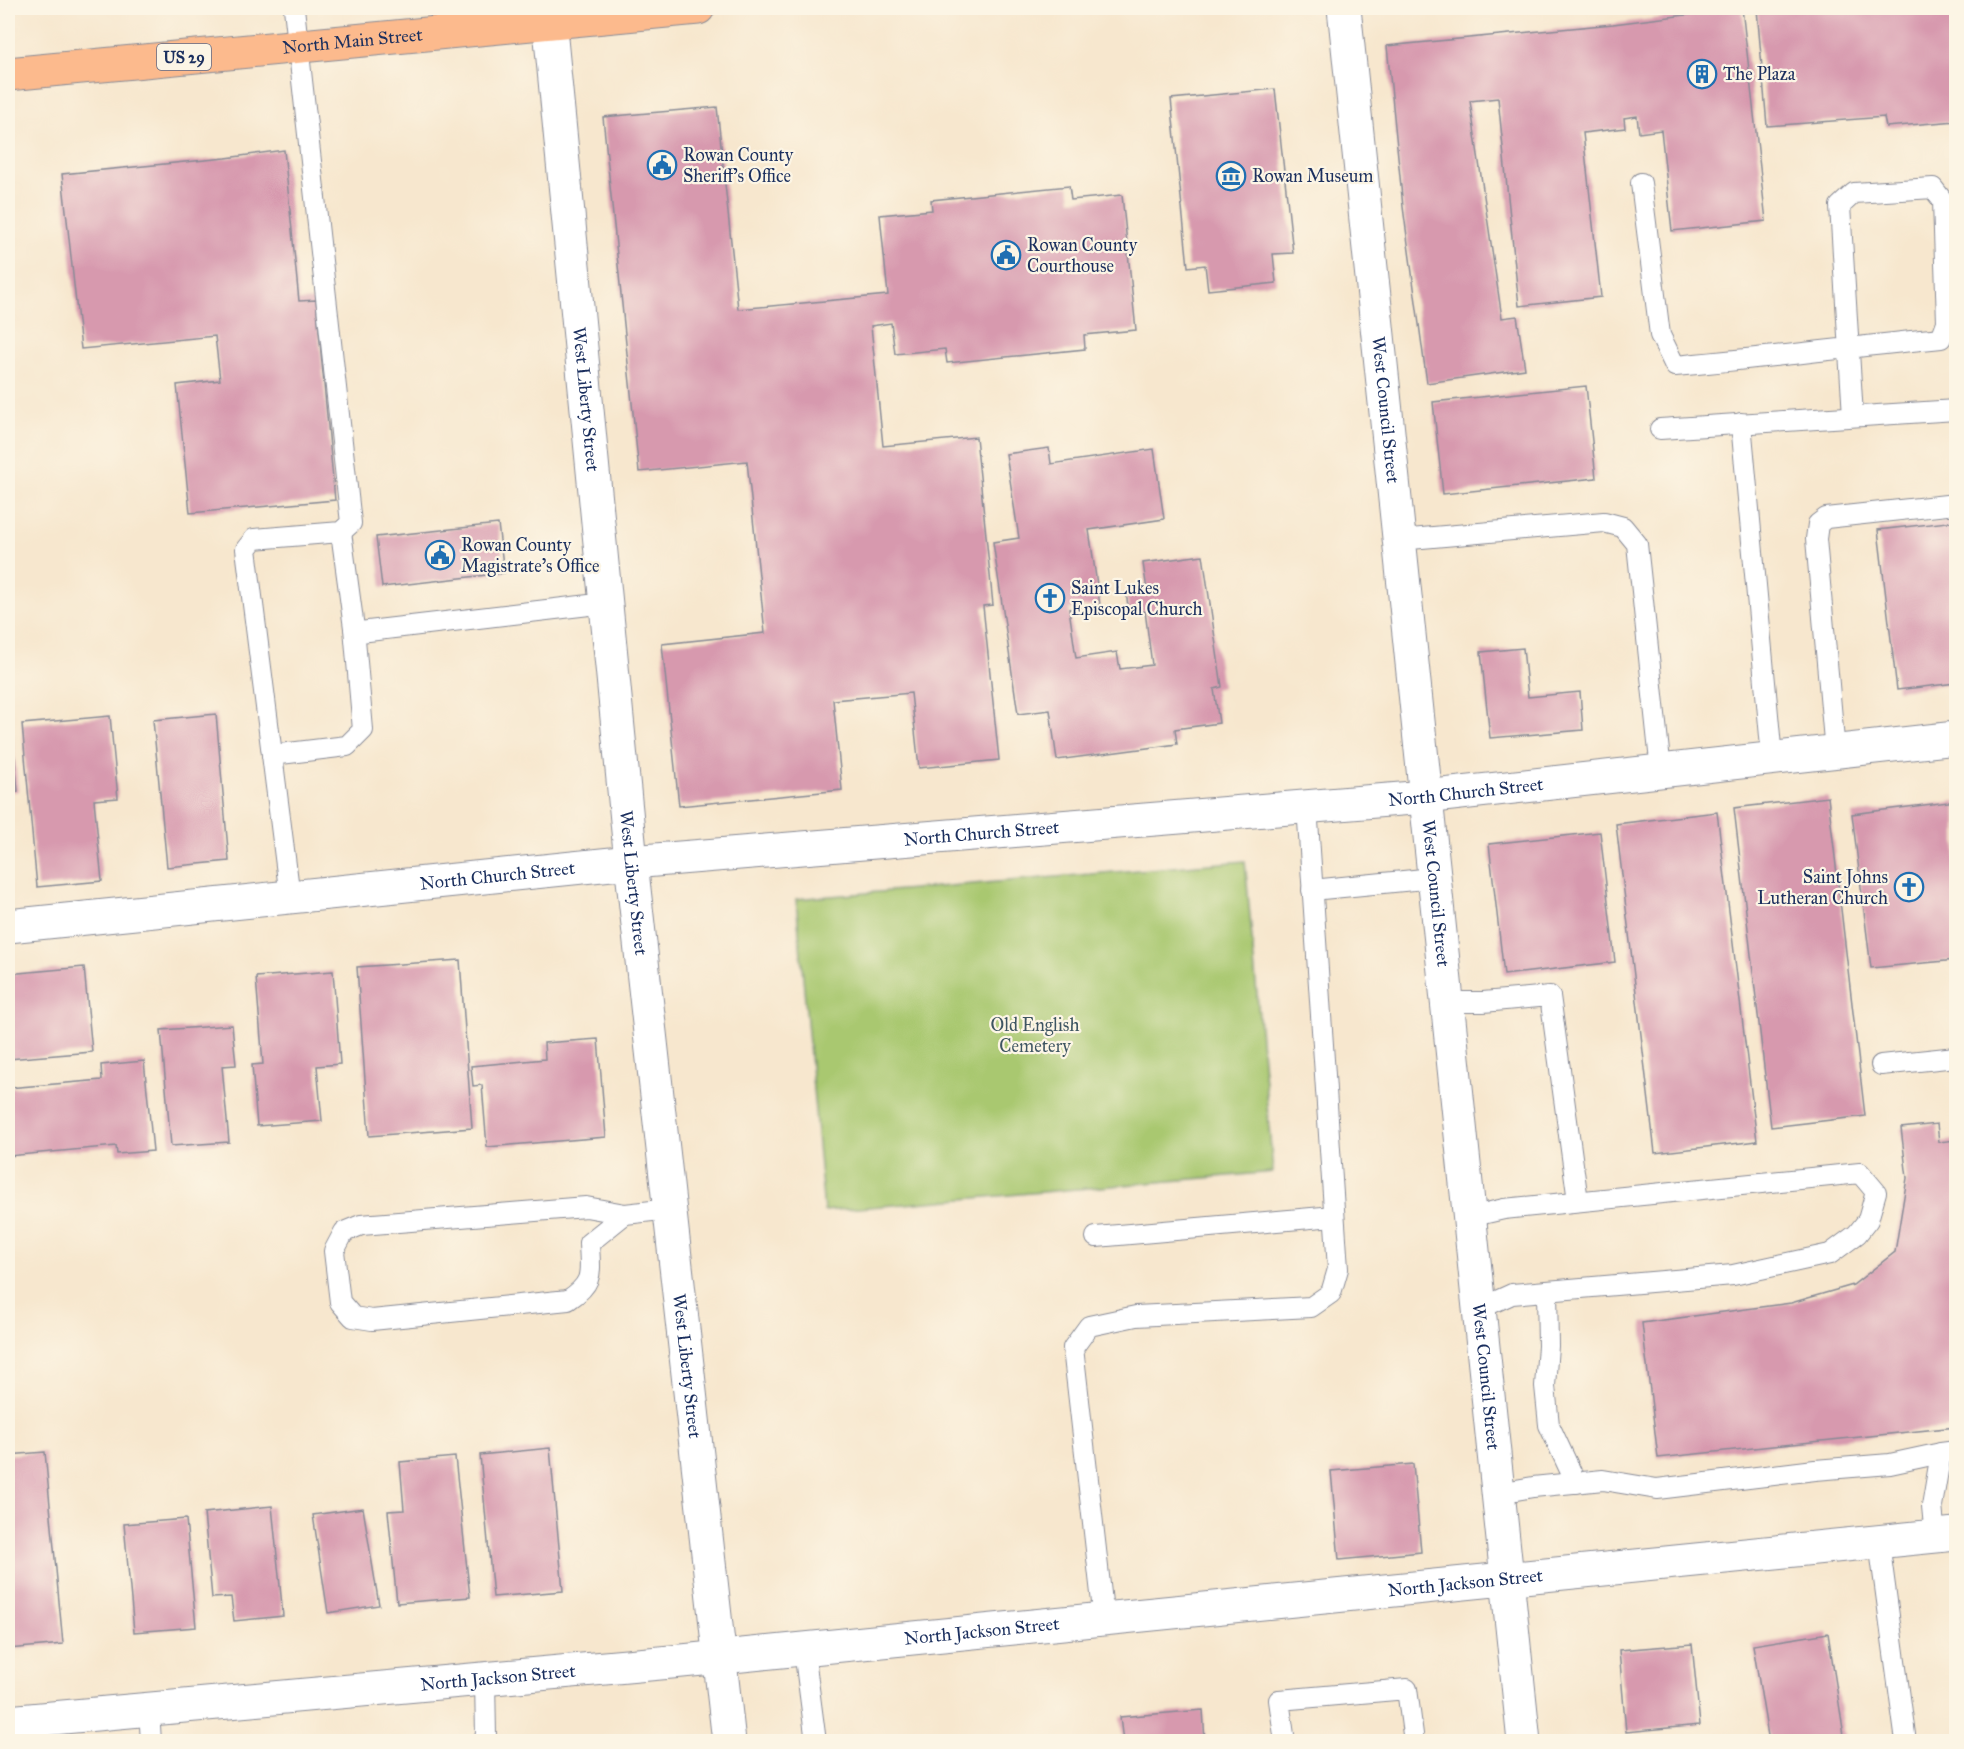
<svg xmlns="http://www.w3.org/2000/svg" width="1964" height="1749" font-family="'IM FELL Great Primer',serif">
<rect width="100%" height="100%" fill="#fcf5e5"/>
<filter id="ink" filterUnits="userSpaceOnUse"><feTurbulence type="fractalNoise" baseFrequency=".0167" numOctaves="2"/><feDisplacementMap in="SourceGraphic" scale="12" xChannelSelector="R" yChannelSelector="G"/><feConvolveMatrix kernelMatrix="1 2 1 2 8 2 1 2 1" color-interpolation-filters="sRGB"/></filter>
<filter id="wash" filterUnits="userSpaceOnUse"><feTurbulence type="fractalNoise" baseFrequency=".008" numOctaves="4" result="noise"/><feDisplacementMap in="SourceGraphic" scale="24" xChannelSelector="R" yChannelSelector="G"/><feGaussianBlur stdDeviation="1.35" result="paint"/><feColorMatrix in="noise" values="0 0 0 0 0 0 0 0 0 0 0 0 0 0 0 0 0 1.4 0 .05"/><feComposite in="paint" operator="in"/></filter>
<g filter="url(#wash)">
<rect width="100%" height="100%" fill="#f7e7ce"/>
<!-- green -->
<polygon fill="#a9c870" stroke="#627c67" stroke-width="1.5" points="1245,861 1273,1172 824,1211 796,899"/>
<g id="blocks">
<!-- building -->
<g fill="#d799ae">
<polygon points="1742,8 1766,221 1672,231 1661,130 1639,133 1637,116 1624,118 1625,128 1583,133 1601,297 1519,306 1498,98 1470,101 1502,318 1517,316 1525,369 1427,383 1403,207 1387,46 1613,24"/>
<polygon points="1775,8 1956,8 1956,121 1886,127 1884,117 1767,126 1757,9"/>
<polygon points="1275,89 1293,253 1273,254 1276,283 1208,290 1205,265 1188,267 1171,99"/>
<polygon points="717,107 738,309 888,295 880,215 932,210 931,200 1069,186 1071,200 1122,195 1136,330 1084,335 1085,349 947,363 945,349 895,354 891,323 871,326 883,446 976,437 993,605 983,606 999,760 919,768 911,693 833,700 842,790 679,806 662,644 765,633 747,461 639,472 603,117"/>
<polygon points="284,150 299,301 316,300 335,500 190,513 177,385 220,380 215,336 81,349 62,174 226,158"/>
<polygon points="1586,386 1596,478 1443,494 1433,402"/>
<polygon points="1049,448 1051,464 1154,449 1164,519 1089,530 1100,605 1069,609 1076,658 1117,652 1120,669 1152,665 1145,611 1129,613 1126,592 1147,590 1143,563 1203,555 1222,687 1214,689 1219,723 1175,729 1177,744 1057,760 1050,710 1018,714 993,542 1019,538 1006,454"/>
<polygon points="1956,521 1956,683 1897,690 1878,530"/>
<polygon points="498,524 504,573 382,587 376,537"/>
<polygon points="1523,648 1528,697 1580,692 1583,730 1490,738 1481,652"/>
<polygon points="216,714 229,861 167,867 153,720"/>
<polygon points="110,716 118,798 94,800 102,881 37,887 22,724"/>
<polygon points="11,722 18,791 8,792 8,723"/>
<polygon points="1828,797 1865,1116 1771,1127 1734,808"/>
<polygon points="1956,801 1956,960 1871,968 1852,814"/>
<polygon points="1717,812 1757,1141 1655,1153 1616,824"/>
<polygon points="1600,832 1615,962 1504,975 1489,844"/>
<polygon points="460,960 472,1128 369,1136 357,967"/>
<polygon points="84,967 92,1052 8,1059 8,974"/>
<polygon points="333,971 340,1064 317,1066 322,1121 257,1126 252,1065 263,1064 256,977"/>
<polygon points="232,1025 236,1065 222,1066 229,1142 171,1146 161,1030"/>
<polygon points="598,1039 606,1137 487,1147 482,1085 473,1086 471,1066 545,1059 544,1043"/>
<polygon points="144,1061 153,1151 117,1154 116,1146 8,1156 8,1088 102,1080 101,1065"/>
<polygon points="1937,1124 1939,1142 1956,1140 1956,1427 1658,1458 1642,1323 1791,1303 1853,1285 1895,1252 1907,1178 1901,1128"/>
<polygon points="550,1448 563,1591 493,1597 480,1455"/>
<polygon points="45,1452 63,1644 8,1649 8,1455"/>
<polygon points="455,1457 470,1597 397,1603 388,1511 404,1510 400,1462"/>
<polygon points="1413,1464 1421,1552 1339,1560 1331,1471"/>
<polygon points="272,1506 283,1616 234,1621 231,1597 212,1598 204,1513"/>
<polygon points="363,1508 379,1605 328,1613 313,1515"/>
<polygon points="186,1519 196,1627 134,1632 124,1524"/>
<polygon points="1828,1633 1845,1742 1769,1742 1753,1645"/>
<polygon points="1692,1644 1700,1725 1626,1732 1619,1650"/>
<polygon points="1203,1710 1205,1742 1123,1742 1120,1717"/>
</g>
</g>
</g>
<g filter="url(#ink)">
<use href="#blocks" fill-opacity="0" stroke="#898b96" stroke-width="1.5"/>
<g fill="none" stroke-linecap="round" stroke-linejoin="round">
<!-- lane casing -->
<g stroke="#898b96" stroke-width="22">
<g id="lane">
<path d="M1641 183 1660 335 1675 366C1764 358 1852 347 1941 338L1947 322 1943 201 1933 188 1854 193 1840 206 1853 416"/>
<polyline points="1741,423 1772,758"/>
<polyline points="1660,429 1956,410"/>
<polyline points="1399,540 1604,522 1623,527 1637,544 1661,771"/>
<polyline points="354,628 360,632 606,603"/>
<polyline points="1835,752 1816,539 1818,524 1826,518 1956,504"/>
<polyline points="272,755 347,746 363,730 354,628 341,532"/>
<polyline points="1312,890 1434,878"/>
<polyline points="290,897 246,549 254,539 341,532 351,523 294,8"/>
<polyline points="1447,1002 1483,1002 1550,996 1578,1201"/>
<polyline points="1881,1065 1956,1057"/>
<path d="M625 1214 589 1243C590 1273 595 1282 568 1300L372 1320 353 1317 340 1302 334 1251 344 1232 361 1225 586 1207 625 1214 670 1209"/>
<polyline points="1469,1217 1504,1209 1860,1173 1876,1192 1868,1220 1857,1234 1830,1254 1733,1275 1512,1294 1479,1309"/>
<polyline points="1096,1237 1334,1216"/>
<polyline points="1547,1291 1548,1346 1545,1386 1549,1425 1576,1483"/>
<polyline points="1498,1493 1533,1487 1603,1480 1657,1489 1815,1470 1890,1464 1941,1453"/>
<polyline points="1935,1537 1932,1506 1941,1453 1956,1451"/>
<polyline points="1879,1542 1906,1742"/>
<polyline points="1104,1620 1073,1348 1089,1326 1136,1316 1311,1307 1331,1293 1338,1269 1307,806"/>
<polyline points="804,1650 816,1742"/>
<polyline points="149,1709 151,1742"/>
<polyline points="482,1742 486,1737 485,1679"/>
<polyline points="1285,1742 1279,1700 1407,1689 1414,1742"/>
</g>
</g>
<!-- street casing -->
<g stroke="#898b96" stroke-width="35">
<g id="street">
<path id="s1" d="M548 8 631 862 729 1742"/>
<path id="s2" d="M1344 8 1524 1742"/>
<path id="s3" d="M8 926 631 862 1425 797 1956 738"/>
<path id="s4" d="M8 1722 682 1661 1956 1534"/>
</g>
</g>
<!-- primary casing -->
<g stroke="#898b96" stroke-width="35">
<g id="primary">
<path id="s5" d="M8 74 698 8"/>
</g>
</g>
<!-- lane -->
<use href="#lane" stroke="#fff" stroke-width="20"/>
<!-- street -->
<use href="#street" stroke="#fff" stroke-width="33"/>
<!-- primary -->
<use href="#primary" stroke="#fcba8d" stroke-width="33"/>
</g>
</g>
<!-- icons -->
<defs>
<g id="building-ring" transform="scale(1.5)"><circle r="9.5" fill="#fcf5e5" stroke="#1f6fb2" stroke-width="1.5"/><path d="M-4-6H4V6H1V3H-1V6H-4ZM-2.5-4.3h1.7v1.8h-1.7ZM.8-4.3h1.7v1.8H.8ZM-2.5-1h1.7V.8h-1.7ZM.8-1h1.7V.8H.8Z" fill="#1f6fb2"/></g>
<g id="civic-ring" transform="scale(1.5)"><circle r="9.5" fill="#fcf5e5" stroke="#1f6fb2" stroke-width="1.5"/><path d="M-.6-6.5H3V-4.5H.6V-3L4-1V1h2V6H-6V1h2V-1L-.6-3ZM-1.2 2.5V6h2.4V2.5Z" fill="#1f6fb2"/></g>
<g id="museum-ring" transform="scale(1.5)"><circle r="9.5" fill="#fcf5e5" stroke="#1f6fb2" stroke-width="1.5"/><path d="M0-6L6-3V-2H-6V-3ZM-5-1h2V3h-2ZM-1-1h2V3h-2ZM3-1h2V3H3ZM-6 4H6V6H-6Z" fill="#1f6fb2"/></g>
<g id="church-ring" transform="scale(1.5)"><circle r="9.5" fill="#fcf5e5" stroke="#1f6fb2" stroke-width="1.5"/><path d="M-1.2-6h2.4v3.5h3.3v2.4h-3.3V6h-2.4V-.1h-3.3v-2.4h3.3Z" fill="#1f6fb2"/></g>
</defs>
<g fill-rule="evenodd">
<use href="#building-ring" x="1702" y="74"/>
<use href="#civic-ring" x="662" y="165"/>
<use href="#museum-ring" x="1231" y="176"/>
<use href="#civic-ring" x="1006" y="255"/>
<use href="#civic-ring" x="440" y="555"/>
<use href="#church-ring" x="1050" y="598"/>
<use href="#church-ring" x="1909" y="887"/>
</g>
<g text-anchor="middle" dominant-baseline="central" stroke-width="4.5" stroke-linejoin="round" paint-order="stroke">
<!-- shield labels -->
<rect fill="#fcf5e5" stroke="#5e6a86" stroke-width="1.5" x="157" y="44" width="54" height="26" rx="4.5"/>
<g font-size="16" font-weight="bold" fill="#1b2f5e">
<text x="184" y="57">US 29</text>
</g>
<!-- street labels -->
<g font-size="18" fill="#1b2f5e" stroke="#fcf5e5">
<text stroke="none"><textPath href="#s5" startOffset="346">North Main Street</textPath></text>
<text stroke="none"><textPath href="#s1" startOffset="393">West Liberty Street</textPath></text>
<text stroke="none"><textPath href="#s2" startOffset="404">West Council Street</textPath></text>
<text stroke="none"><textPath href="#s3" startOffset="1464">North Church Street</textPath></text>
<text stroke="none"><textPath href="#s3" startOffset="978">North Church Street</textPath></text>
<text stroke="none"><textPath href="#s3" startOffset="492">North Church Street</textPath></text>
<text stroke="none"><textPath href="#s1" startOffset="879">West Liberty Street</textPath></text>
<text stroke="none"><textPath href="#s2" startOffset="890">West Council Street</textPath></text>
<text stroke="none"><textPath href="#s1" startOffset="1365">West Liberty Street</textPath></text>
<text stroke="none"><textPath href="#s2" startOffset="1376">West Council Street</textPath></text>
<text stroke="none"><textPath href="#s4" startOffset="1464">North Jackson Street</textPath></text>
<text stroke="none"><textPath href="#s4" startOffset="978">North Jackson Street</textPath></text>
<text stroke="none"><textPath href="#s4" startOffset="492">North Jackson Street</textPath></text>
</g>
<!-- poi labels -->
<g font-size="18" fill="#1b2f5e" stroke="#fcf5e5" text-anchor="start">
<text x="1723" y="74">The Plaza</text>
<text x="683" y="155">Rowan County<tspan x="683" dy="21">Sheriff's Office</tspan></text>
<text x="1252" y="176">Rowan Museum</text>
<text x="1027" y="245">Rowan County<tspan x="1027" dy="21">Courthouse</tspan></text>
<text x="461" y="545">Rowan County<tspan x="461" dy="21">Magistrate's Office</tspan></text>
<text x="1071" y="588">Saint Lukes<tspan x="1071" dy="21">Episcopal Church</tspan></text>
<text x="1888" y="877" text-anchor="end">Saint Johns<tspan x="1888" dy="21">Lutheran Church</tspan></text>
</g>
<!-- park labels -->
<g font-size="18" fill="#3e5562" stroke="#fcf5e5">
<text x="1035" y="1025">Old English<tspan x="1035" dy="21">Cemetery</tspan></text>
</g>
</g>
<!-- margin -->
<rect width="1964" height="1749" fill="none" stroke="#fcf5e5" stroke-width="30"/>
</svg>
